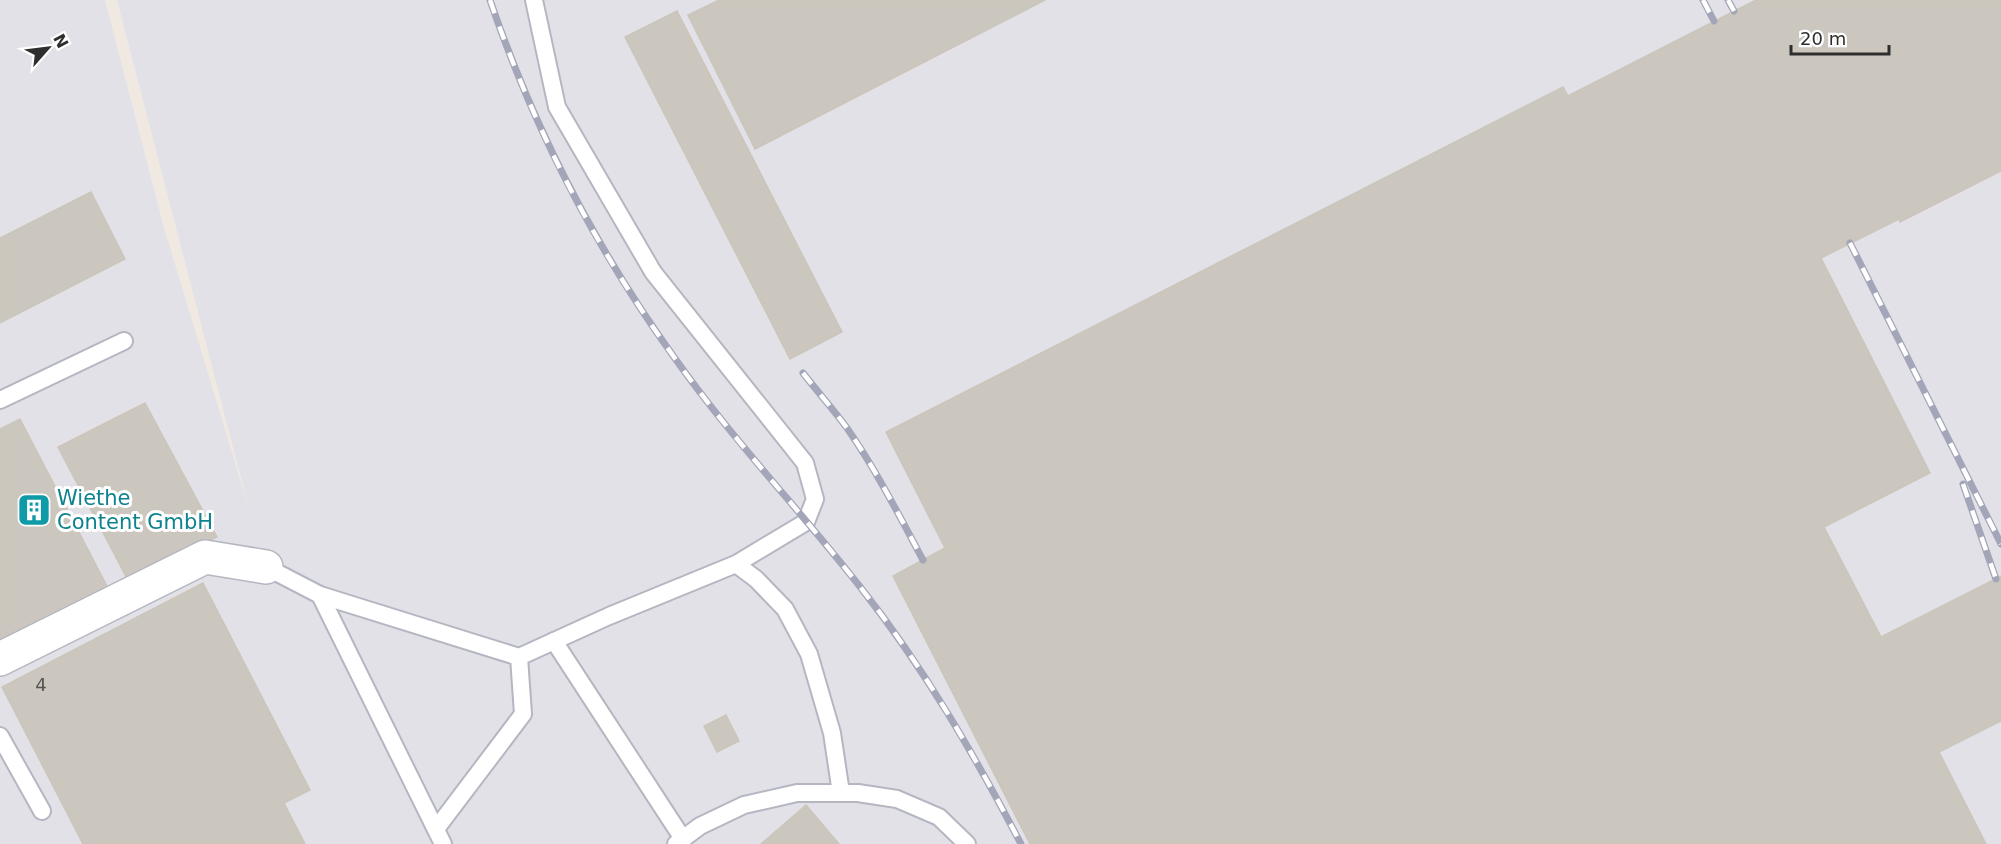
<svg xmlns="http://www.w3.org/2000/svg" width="2001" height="844" font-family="'DejaVu Sans',sans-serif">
<rect width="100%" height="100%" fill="#efe9e1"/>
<!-- industrial -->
<polygon fill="#e3e1e8" points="0,0 105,0 164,228 249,509 117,0 2001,0 2001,844 0,844"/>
<!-- building -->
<g fill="#cbc7bf" stroke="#cbc5ba" stroke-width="1.5">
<polygon points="719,0 1045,0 755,149 688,15"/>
<polygon points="1756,0 2001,0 2001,171 1900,222 1899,219 1821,258 1930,473 1824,527 1881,637 2001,576 2001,721 1939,752 1986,844 1030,844 893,576 945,548 886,432 1563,87 1568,96"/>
<polygon points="677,11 842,332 790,359 625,37"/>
<polygon points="91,192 125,259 0,323 0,238"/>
<polygon points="145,403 217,537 130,584 58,447"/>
<polygon points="20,419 110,592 0,649 0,429"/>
<polygon points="203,583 310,790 284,803 305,844 83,844 2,687"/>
<polygon points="726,715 739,741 717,752 704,726"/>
<polygon points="806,805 839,844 761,844"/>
</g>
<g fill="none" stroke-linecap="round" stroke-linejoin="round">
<!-- service casing -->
<g stroke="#b4b7c1" stroke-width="20">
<g id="service">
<polyline points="0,400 124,341"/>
<polyline points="736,564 756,579 785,609 809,654 832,733 841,793"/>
<polyline points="266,567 320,595 519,657 609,616 736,564 806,522 815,499 805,463 653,272 557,107 534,0"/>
<polyline points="320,595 443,844"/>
<polyline points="554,641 683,839"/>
<polyline points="0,736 42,811"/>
<polyline points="436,829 523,714 519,657"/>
<polyline points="676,844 700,826 744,805 797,793 858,793 897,799 939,817 967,844"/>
</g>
</g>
<!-- minor casing -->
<g stroke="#b4b7c1" stroke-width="36">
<polyline id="minor" points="0,659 205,557 266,567"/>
</g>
<!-- service -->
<use href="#service" stroke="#fff" stroke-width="16"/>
<!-- minor -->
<use href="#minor" stroke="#fff" stroke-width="33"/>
<!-- rail casing -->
<g stroke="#a3a6b8" stroke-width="7">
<g id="rail">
<path d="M490 0C534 129 594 246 674 357 731 438 800 510 861 588 924 668 974 754 1021 844"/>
<polyline points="1703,0 1714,21"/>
<polyline points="1728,0 1734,11"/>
<polyline points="1850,243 2001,544"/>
<path d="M803 373C817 391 833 409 847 428 876 470 899 515 923 560"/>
<polyline points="1963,484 1996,579"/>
</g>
</g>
<!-- rail -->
<use href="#rail" stroke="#fff" stroke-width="4.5" stroke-dasharray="14" stroke-linecap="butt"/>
</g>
<!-- icons -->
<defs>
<g id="building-square" transform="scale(1.725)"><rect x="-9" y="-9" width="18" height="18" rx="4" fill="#0f9aa8" stroke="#fff"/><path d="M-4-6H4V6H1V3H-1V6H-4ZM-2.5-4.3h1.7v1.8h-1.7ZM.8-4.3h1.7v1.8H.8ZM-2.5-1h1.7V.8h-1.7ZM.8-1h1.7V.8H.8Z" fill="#fff"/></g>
</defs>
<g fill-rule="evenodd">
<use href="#building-square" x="34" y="510"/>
</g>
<g text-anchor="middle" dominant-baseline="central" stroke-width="6" stroke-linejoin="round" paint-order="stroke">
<!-- number labels -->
<g font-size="18" fill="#555452">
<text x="41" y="684">4</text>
</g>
<!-- culture labels -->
<g font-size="21" fill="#0d838f" stroke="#fff" text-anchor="start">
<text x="57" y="498">Wiethe<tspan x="57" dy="24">Content GmbH</tspan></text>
</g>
</g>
<!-- north arrow -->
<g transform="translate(48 48) rotate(62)" stroke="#ffffff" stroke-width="4.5" paint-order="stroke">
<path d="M0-4.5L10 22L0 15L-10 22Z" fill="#2e2e2e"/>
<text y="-9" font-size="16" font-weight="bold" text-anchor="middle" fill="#2e2e2e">N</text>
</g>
<!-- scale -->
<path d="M1791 45v9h98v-9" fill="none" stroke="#2e2e2e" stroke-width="3"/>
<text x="1800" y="45" font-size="18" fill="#2e2e2e" stroke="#ffffff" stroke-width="4.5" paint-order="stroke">20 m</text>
</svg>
